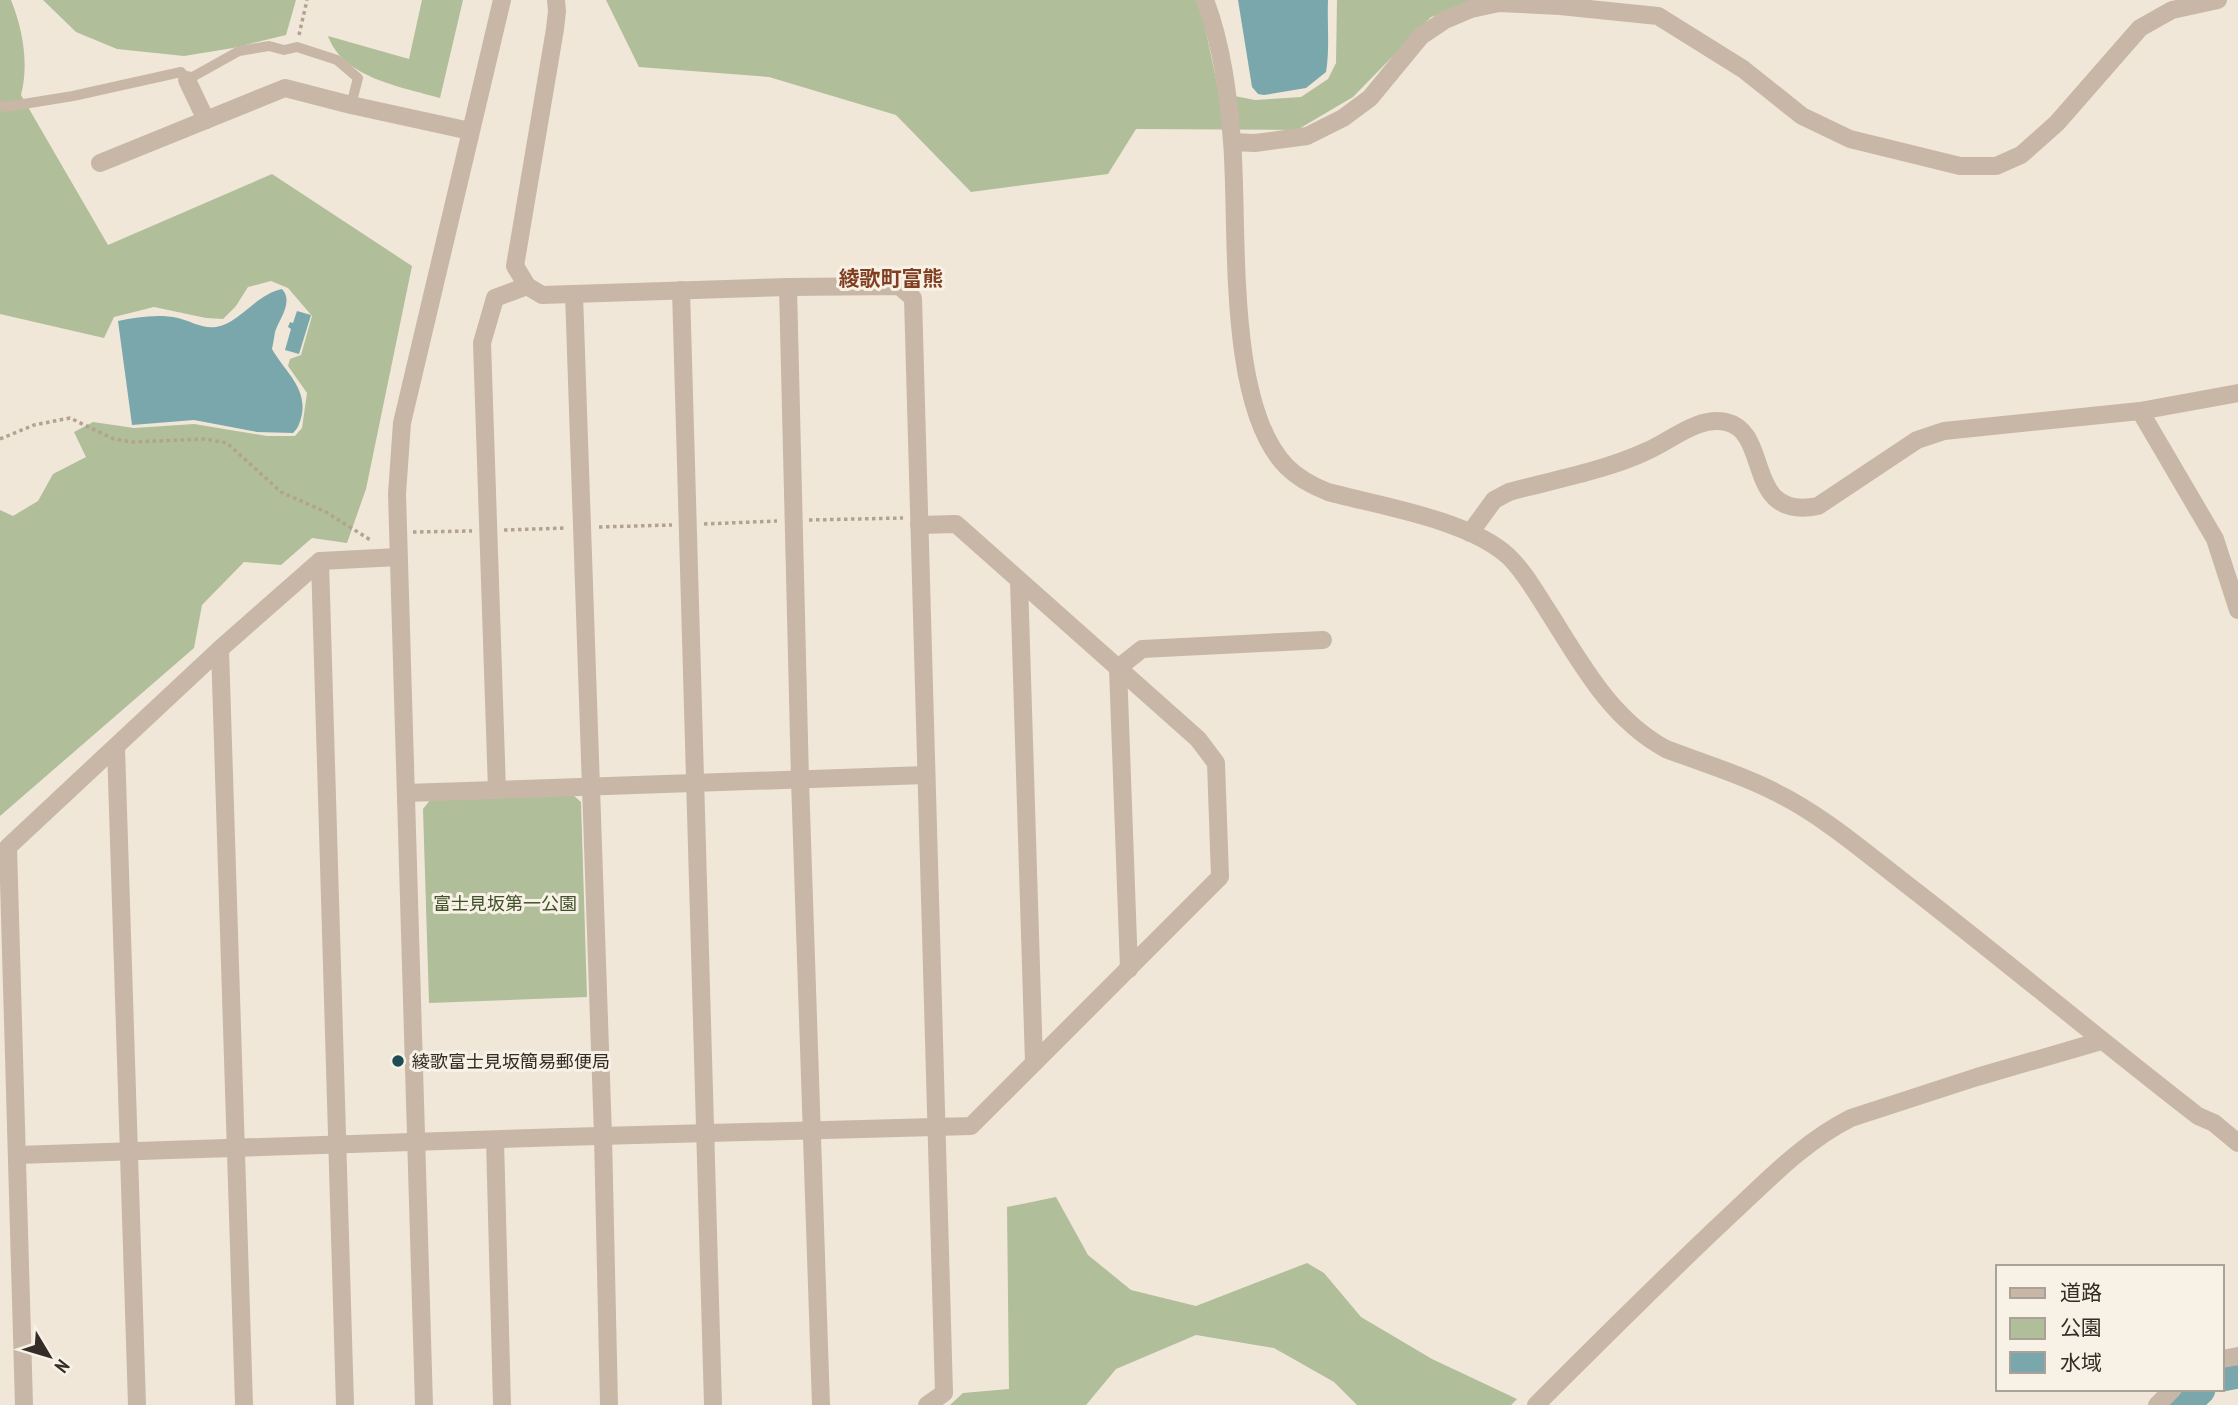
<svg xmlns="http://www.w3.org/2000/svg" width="2238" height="1405" font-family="'PT Sans Narrow','Noto Sans JP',sans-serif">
<rect width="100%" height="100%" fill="#f0e7d9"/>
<!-- green -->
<g fill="#b0be9a">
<path d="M0 0H11C23 30 29 64 21 95L108 245 272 174 412 266 366 489 347 543 312 538 281 565 244 562 202 605 194 648 0 816V510L13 516 38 501 53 474 86 457 74 432 93 422 134 428 194 424 267 436H295L302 428 307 393 288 366 290 359 301 355 312 316 288 288 271 281 248 287 236 306 223 319 206 318 154 307 114 317 104 338 0 314Z"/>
<polygon points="43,0 296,0 286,35 233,48 184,56 117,49 76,32"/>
<path d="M422 0H463L440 98C402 87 343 78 328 36L409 59Z"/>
<polygon points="606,0 1196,0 1204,22 1219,93 1255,100 1301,97 1328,79 1336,63 1337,0 1486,0 1431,17 1353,97 1297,130 1136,129 1108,174 971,192 896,115 769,77 639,67"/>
<polygon points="572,794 581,802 587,997 429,1003 423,809 430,800"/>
<polygon points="1056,1197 1088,1255 1131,1290 1196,1306 1307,1263 1324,1273 1361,1317 1432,1359 1517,1399 1511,1405 1357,1405 1334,1382 1274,1348 1196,1335 1116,1369 1086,1405 950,1405 963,1393 1009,1389 1007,1207"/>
</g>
<!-- water -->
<g fill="#79a7ac">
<path d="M1238 0H1328C1327 24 1330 48 1326 72L1306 88 1264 95 1258 94 1252 87Z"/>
<path d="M282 289C294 302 279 319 275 332 274 338 273 344 272 349 285 372 309 389 301 418 299 425 298 428 293 433L257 432 194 420 132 425 118 321C138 317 158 314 178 318 190 321 203 329 216 327 239 324 256 294 282 289Z"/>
<polygon points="297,311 311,315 299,354 285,350 291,329 288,327 290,322 293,323"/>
</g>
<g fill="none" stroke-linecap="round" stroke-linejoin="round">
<!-- river -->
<g stroke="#79a7ac" stroke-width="33">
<polyline points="2222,1375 2238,1372"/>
<polyline points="2182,1405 2199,1389"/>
</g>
<!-- path -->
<g stroke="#b3a290" stroke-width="3.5" stroke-dasharray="3.5 3.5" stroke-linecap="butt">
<polyline points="299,35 307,0"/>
<polyline points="0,439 34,425 70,418 114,439 133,442 205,439 227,443 281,492 326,512 372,541"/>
<polyline points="809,520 903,518"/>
<polyline points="704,524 777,521"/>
<polyline points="599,527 672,525"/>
<polyline points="504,530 567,528"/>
<polyline points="413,532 472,531"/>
</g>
<!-- service -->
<polyline stroke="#c8b7a6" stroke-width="10" points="0,105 5,107 73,96 181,72 187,80 239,51 269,46 284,50 297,47 337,60 358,78 351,105"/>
<!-- minor -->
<g stroke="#c8b7a6" stroke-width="18">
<polyline points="556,0 557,11 555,29 515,266 527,286 542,295 788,287 899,286 913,298 944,1393 927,1405"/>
<path d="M1205 0C1222 45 1228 93 1232 141 1239 227 1225 405 1287 467 1299 479 1313 486 1328 492 1380 506 1469 520 1508 556 1523 570 1535 591 1546 608 1580 661 1609 718 1666 749 1702 763 1741 774 1775 792 1824 816 1867 854 1910 887 2007 962 2101 1041 2198 1116L2214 1123 2238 1143"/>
<polyline points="187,80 206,120"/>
<polyline points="1232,142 1255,143 1307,136 1343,118 1370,98 1421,36 1445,20 1471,9 1499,3 1560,6 1658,16 1743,69 1802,116 1850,139 1960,166 1996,166 2021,155 2057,123 2140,28 2172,10 2218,0"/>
<polyline points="100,163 285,88 351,105 470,131"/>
<polyline points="788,287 800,780 821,1405"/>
<polyline points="681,290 713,1405"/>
<polyline points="574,294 603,1136 609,1405"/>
<polyline points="2140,411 2215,539 2238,610"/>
<path d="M1470 533 1494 500 1509 492C1553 480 1607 470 1647 451 1672 440 1698 416 1726 422 1772 432 1743 521 1818 506L1917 440 1944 431 2140 411 2238 393"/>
<polyline points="320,561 345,1405"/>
<polyline points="1019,581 1034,1063"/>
<polyline points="220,649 244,1405"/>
<polyline points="116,747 137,1405"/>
<polyline points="497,790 482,343 495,298 527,286"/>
<polyline points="406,793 925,775"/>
<polyline points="1129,969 1118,668 1142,649 1323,640"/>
<polyline points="495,1140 502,1405"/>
<polyline points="17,1155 563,1137 971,1126 1220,877 1216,763 1198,739 956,524 919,525"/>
<polyline points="2222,1359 2238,1356"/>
<polyline points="24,1405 8,847 220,649 320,561 398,557"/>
<path d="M1536 1405C1599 1342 1662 1279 1727 1218 1766 1182 1803 1142 1851 1118L1977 1077 2101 1041"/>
<polyline points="2157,1405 2173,1389"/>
</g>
<!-- tertiary -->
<polyline stroke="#c8b7a6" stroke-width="18" points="424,1405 397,494 402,423 502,0"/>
</g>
<!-- markers -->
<circle fill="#1e4c54" stroke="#f8f1e5" stroke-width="2.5" cx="398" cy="1061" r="7"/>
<g text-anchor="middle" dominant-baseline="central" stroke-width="6" stroke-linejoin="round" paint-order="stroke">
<!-- park labels -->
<g font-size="18" fill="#41512b" stroke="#f8f1e5">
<text x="505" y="903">富士見坂第一公園</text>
</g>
<!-- poi labels -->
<g font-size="18" fill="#342c26" stroke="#f8f1e5" text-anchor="start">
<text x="412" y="1061">綾歌富士見坂簡易郵便局</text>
</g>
<!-- quarter labels -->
<g font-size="21" font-weight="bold" fill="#803f22" stroke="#f8f1e5">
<text x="891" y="278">綾歌町富熊</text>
</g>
</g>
<!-- legend -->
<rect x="1996" y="1265" width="228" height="126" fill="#f8f1e5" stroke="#aaa299" stroke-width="2"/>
<rect x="2010" y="1288" width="35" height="10" fill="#c8b7a6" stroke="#aaa299" stroke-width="2"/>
<text x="2060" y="1300" font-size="21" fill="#342c26">道路</text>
<rect x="2010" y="1318" width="35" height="21" fill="#b0be9a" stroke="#aaa299" stroke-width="2"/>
<text x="2060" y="1335" font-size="21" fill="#342c26">公園</text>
<rect x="2010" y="1352" width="35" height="21" fill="#79a7ac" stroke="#aaa299" stroke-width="2"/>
<text x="2060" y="1370" font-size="21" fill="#342c26">水域</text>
<!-- north arrow -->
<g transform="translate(49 1356) rotate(128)" stroke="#f8f1e5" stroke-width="5" paint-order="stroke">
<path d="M0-5L12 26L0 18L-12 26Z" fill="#342c26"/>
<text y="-10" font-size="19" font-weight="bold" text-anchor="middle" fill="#342c26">N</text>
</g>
</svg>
